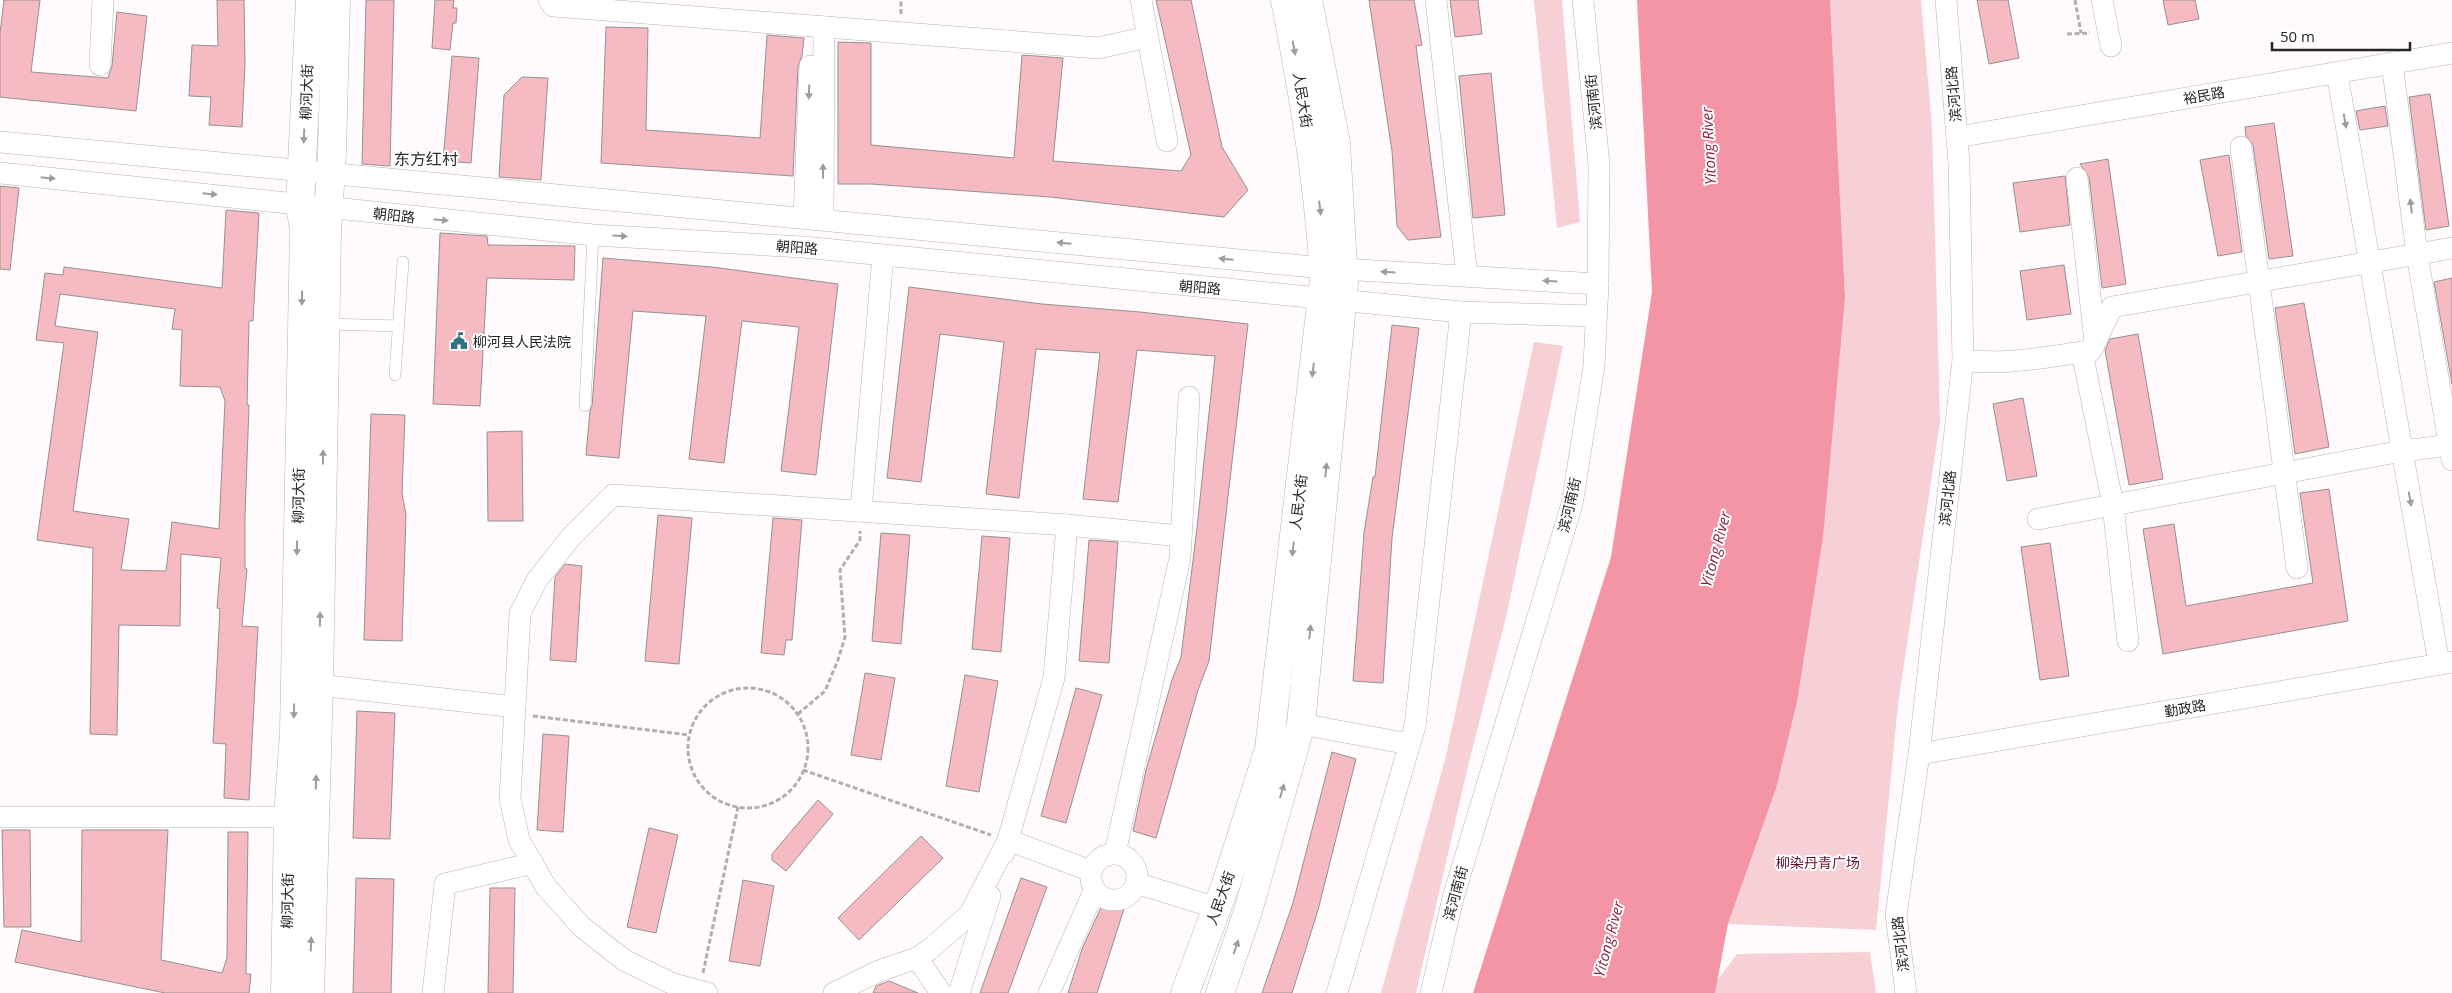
<svg xmlns="http://www.w3.org/2000/svg" width="2452" height="993" font-family="'Open Sans','Noto Sans SC',sans-serif">
<rect width="100%" height="100%" fill="#fffafb"/>
<!-- green -->
<g fill="#f7d0d5">
<polygon points="1534,0 1562,0 1580,222 1557,228"/>
<polygon points="1830,0 1921,0 1932,127 1940,421 1898,704 1876,930 1728,924 1775,793 1797,702 1845,297"/>
<polygon points="1534,342 1563,346 1507,613 1467,770 1416,993 1381,993 1446,756"/>
<polygon points="1870,952 1876,993 1715,993 1715,983 1737,954"/>
</g>
<!-- water -->
<polygon fill="#f495a5" points="1637,0 1830,0 1845,297 1823,537 1797,702 1776,789 1728,924 1715,993 1473,993 1611,557 1652,292"/>
<!-- building -->
<g fill="#f5bac2" stroke="#969191" fill-rule="evenodd">
<polygon points="4,0 40,0 31,72 108,78 112,66 117,12 147,16 136,111 0,97 0,33"/>
<polygon points="217,0 244,0 245,64 242,127 209,125 211,97 189,96 192,45 218,46"/>
<polygon points="366,0 394,0 390,166 362,164"/>
<polygon points="435,0 454,0 453,8 457,8 456,23 453,23 450,50 432,48"/>
<polygon points="1156,0 1191,0 1222,147 1248,190 1224,217 1050,197 871,184 838,184 838,42 871,43 871,145 1014,158 1022,55 1063,58 1053,161 1181,171 1191,155"/>
<polygon points="1369,0 1414,0 1422,45 1416,46 1441,237 1408,240 1397,226 1392,151"/>
<polygon points="1450,0 1478,0 1482,34 1455,37"/>
<polygon points="1977,0 2008,0 2019,58 1989,64"/>
<polygon points="2163,0 2195,0 2199,19 2168,25"/>
<polygon points="606,27 648,28 646,130 760,138 767,35 804,38 802,56 798,66 793,176 601,163"/>
<polygon points="452,56 479,58 471,163 443,161"/>
<polygon points="1491,73 1505,215 1473,218 1459,76"/>
<polygon points="522,77 548,78 541,180 499,177 504,95"/>
<polygon points="2430,94 2449,226 2426,230 2409,97"/>
<polygon points="2385,106 2388,126 2360,130 2356,111"/>
<polygon points="2274,123 2293,256 2269,259 2253,145 2246,136 2245,127"/>
<polygon points="2229,155 2242,252 2218,256 2200,160"/>
<polygon points="2108,159 2126,284 2102,288 2089,177 2080,164"/>
<polygon points="2065,176 2070,225 2020,232 2013,183"/>
<polygon points="0,186 19,188 10,270 0,269"/>
<path d="M226 210 259 213 253 321H249L247 405H249L245 516V568L247 569 242 626 258 627 249 800 224 798 226 744 213 743 220 609 217 608 221 558 181 554 180 626 119 625 117 735 90 734 93 548 37 540 64 343 36 340 45 273 63 275 64 267 222 288ZM60 294 175 309 172 329 182 330 180 386 220 387 225 401 219 529 172 522 166 571 121 570 129 519 73 511 98 332 55 326Z"/>
<polygon points="440,233 487,236 488,245 575,246 574,280 487,278 480,406 433,404"/>
<polygon points="603,258 712,267 838,284 816,475 781,471 799,327 742,321 724,463 689,459 706,316 633,311 619,458 586,455 590,411 592,406"/>
<polygon points="2064,265 2071,314 2027,320 2020,271"/>
<polygon points="2452,278 2452,384 2434,282"/>
<polygon points="909,287 1042,304 1140,312 1248,324 1209,661 1198,690 1156,838 1133,831 1146,770 1172,680 1181,657 1197,528 1215,356 1137,350 1118,502 1083,499 1100,353 1036,349 1019,498 986,494 1004,342 940,334 921,482 887,478"/>
<polygon points="2304,303 2329,447 2295,454 2275,308"/>
<polygon points="1392,325 1419,328 1392,538 1383,683 1353,681 1364,533 1373,477 1375,477"/>
<polygon points="2138,334 2163,479 2129,485 2105,350 2110,339"/>
<polygon points="2023,398 2037,476 2007,481 1993,404"/>
<polygon points="371,414 405,415 402,493 406,515 402,641 364,640"/>
<polygon points="522,431 523,521 488,521 487,432"/>
<polygon points="2329,489 2348,621 2163,654 2143,529 2174,524 2186,606 2313,583 2300,493"/>
<polygon points="658,515 692,518 679,664 645,661"/>
<polygon points="773,518 802,520 792,640 786,640 784,655 761,653"/>
<polygon points="881,533 910,535 901,644 872,641"/>
<polygon points="982,536 1010,538 1001,652 972,649"/>
<polygon points="1089,540 1118,542 1109,663 1079,661"/>
<polygon points="2050,543 2069,676 2040,680 2021,547"/>
<polygon points="565,564 582,566 576,662 550,660 555,577"/>
<polygon points="865,673 895,678 881,760 851,755"/>
<polygon points="965,675 998,681 979,792 946,786"/>
<polygon points="1076,688 1102,695 1066,823 1041,816"/>
<polygon points="357,711 395,713 390,839 353,838"/>
<polygon points="543,734 569,736 563,832 537,830"/>
<polygon points="1332,752 1356,759 1318,910 1292,993 1262,993 1293,903"/>
<polygon points="818,800 833,814 786,871 772,860 772,854"/>
<polygon points="649,828 678,835 656,933 627,927"/>
<polygon points="2,830 30,830 31,927 4,927"/>
<polygon points="82,830 168,830 161,960 222,973 227,958 228,832 248,832 246,974 251,974 249,993 165,993 15,962 22,930 81,942"/>
<polygon points="921,836 943,858 859,940 838,918"/>
<polygon points="356,878 394,879 391,993 353,993"/>
<polygon points="1021,878 1047,887 1008,993 980,993"/>
<polygon points="743,880 774,886 760,966 729,961"/>
<polygon points="490,888 515,888 513,993 488,993"/>
<polygon points="1103,903 1124,909 1097,993 1068,993 1082,949"/>
<polygon points="889,981 918,993 873,993 876,986"/>
</g>
<g fill="none" stroke-linecap="round" stroke-linejoin="round">
<!-- lane casing -->
<g stroke="#b8b3b4" stroke-width="12">
<g id="lane">
<polyline points="326,324 399,326"/>
<polyline points="395,375 403,262"/>
<polyline points="585,406 593,235"/>
</g>
</g>
<!-- street casing -->
<g stroke="#b8b3b4" stroke-width="22">
<g id="street">
<polyline points="549,0 553,6 1098,48 1148,37"/>
<polyline points="1141,0 1167,141"/>
<polyline points="1436,0 1467,276"/>
<polyline points="2102,0 2111,46"/>
<polyline points="2392,63 2417,254 2452,460"/>
<polyline points="100,65 103,0"/>
<polyline points="2337,73 2439,664"/>
<polyline points="1957,137 2452,53"/>
<polyline points="0,142 1324,268 1598,284"/>
<polyline points="2241,147 2297,568"/>
<polyline points="0,173 593,235 803,247 1461,312 1595,316"/>
<polyline points="2077,178 2095,342"/>
<polyline points="804,218 810,66"/>
<polyline points="823,220 824,27"/>
<polyline points="2082,352 2113,505 2128,641"/>
<path d="M1963 360C2004 366 2050 356 2091 351L2112 307 2452 248"/>
<polyline points="861,510 883,256"/>
<polyline points="2038,519 2402,451 2452,445"/>
<polyline points="319,685 515,707"/>
<polyline points="1301,724 1409,744"/>
<polyline points="1919,754 2452,662"/>
<polyline points="0,817 288,817"/>
<polyline points="1004,853 1008,840 1091,871"/>
<polyline points="1115,853 1180,558 1189,397"/>
<circle cx="1114" cy="877" r="23"/>
<polyline points="1136,883 1217,908"/>
<polyline points="917,958 941,993"/>
<polyline points="433,993 445,884 533,863"/>
<polyline points="707,993 673,984 624,960 582,927 546,887 519,840 510,798 520,613 537,580 570,538 613,495 1067,525 1181,536"/>
<polyline points="834,993 879,971 917,958 929,950 970,914 1008,840 1054,678 1067,525"/>
<polyline points="959,993 990,896"/>
<polyline points="1049,993 1094,891"/>
<polyline points="1337,993 1415,726 1461,312"/>
<polyline points="1431,993 1453,898 1572,504 1594,366 1598,284 1599,165 1583,0"/>
<polyline points="1906,993 1896,915 1919,754 1963,360 1959,164 1946,0"/>
</g>
</g>
<!-- secondary casing -->
<g stroke="#b8b3b4" stroke-width="29">
<g id="secondary">
<path d="M1185 993 1227 881 1269 749 1324 279C1319 185 1303 93 1285 0"/>
<polyline points="1220,993 1248,911 1301,724 1344,284 1336,143 1308,0"/>
</g>
</g>
<!-- primary casing -->
<g stroke="#b8b3b4" stroke-width="29">
<g id="primary">
<polyline points="285,993 288,817 294,732 304,230 300,205 310,0"/>
<polyline points="310,993 319,685 327,233 332,153 336,0"/>
</g>
</g>
<!-- path -->
<g stroke="#b2aeaf" stroke-width="3" stroke-dasharray="5 2.5" stroke-linecap="butt">
<polyline points="2075,0 2081,33"/>
<polyline points="901,14 901,0"/>
<polyline points="2067,34 2090,33"/>
<circle cx="748" cy="748" r="60"/>
<polyline points="798,714 825,691 838,660 845,637 840,570 860,540 860,531"/>
<polyline points="533,716 689,735"/>
<polyline points="803,770 991,835"/>
<polyline points="703,973 738,807"/>
</g>
<!-- lane -->
<use href="#lane" stroke="#fff" stroke-width="11"/>
<!-- street -->
<use href="#street" stroke="#fff" stroke-width="21"/>
<!-- secondary -->
<use href="#secondary" stroke="#fff" stroke-width="28"/>
<!-- primary -->
<use href="#primary" stroke="#fff" stroke-width="28"/>
</g>
<!-- one-way arrows -->
<defs><path id="oneway-solid" d="M-6-.8H1V-3.2L6.5 0L1 3.2V.8H-6Z" transform="scale(1.25)"/></defs>
<g fill="#9e9d9d">
<use href="#oneway-solid" transform="translate(1294 48) rotate(79)"/>
<use href="#oneway-solid" transform="translate(809 92) rotate(92)"/>
<use href="#oneway-solid" transform="translate(2345 121) rotate(80)"/>
<use href="#oneway-solid" transform="translate(304 136) rotate(92)"/>
<use href="#oneway-solid" transform="translate(823 171) rotate(-90)"/>
<use href="#oneway-solid" transform="translate(48 178) rotate(6)"/>
<use href="#oneway-solid" transform="translate(210 194) rotate(6)"/>
<use href="#oneway-solid" transform="translate(2411 206) rotate(-97)"/>
<use href="#oneway-solid" transform="translate(1320 208) rotate(83)"/>
<use href="#oneway-solid" transform="translate(441 220) rotate(6)"/>
<use href="#oneway-solid" transform="translate(620 236) rotate(3)"/>
<use href="#oneway-solid" transform="translate(1064 243) rotate(-175)"/>
<use href="#oneway-solid" transform="translate(1226 259) rotate(-175)"/>
<use href="#oneway-solid" transform="translate(1388 272) rotate(-177)"/>
<use href="#oneway-solid" transform="translate(1550 281) rotate(-177)"/>
<use href="#oneway-solid" transform="translate(302 298) rotate(91)"/>
<use href="#oneway-solid" transform="translate(1313 370) rotate(97)"/>
<use href="#oneway-solid" transform="translate(323 457) rotate(-89)"/>
<use href="#oneway-solid" transform="translate(1326 470) rotate(-84)"/>
<use href="#oneway-solid" transform="translate(2410 499) rotate(80)"/>
<use href="#oneway-solid" transform="translate(297 548) rotate(91)"/>
<use href="#oneway-solid" transform="translate(1293 549) rotate(97)"/>
<use href="#oneway-solid" transform="translate(320 619) rotate(-89)"/>
<use href="#oneway-solid" transform="translate(1310 632) rotate(-84)"/>
<use href="#oneway-solid" transform="translate(294 711) rotate(91)"/>
<use href="#oneway-solid" transform="translate(316 782) rotate(-88)"/>
<use href="#oneway-solid" transform="translate(1282 791) rotate(-74)"/>
<use href="#oneway-solid" transform="translate(311 944) rotate(-88)"/>
<use href="#oneway-solid" transform="translate(1236 947) rotate(-71)"/>
</g>
<!-- icons -->
<defs>
<g id="civic-bare" transform="scale(1.35)"><path d="M-.6-6.5H3V-4.5H.6V-3L4-1V1h2V6H-6V1h2V-1L-.6-3ZM-1.2 2.5V6h2.4V2.5Z" fill="#307284" stroke="#fff" stroke-width="2.5" paint-order="stroke"/></g>
</defs>
<g fill-rule="evenodd">
<use href="#civic-bare" x="459" y="341"/>
</g>
<g text-anchor="middle" dominant-baseline="central" stroke-width="4" stroke-linejoin="round" paint-order="stroke">
<!-- street labels -->
<g font-size="14" fill="#272525" stroke="#fff">
<text transform="translate(306 92) rotate(-88)">柳河大街</text>
<text transform="translate(1953 94) rotate(-95)">滨河北路</text>
<text transform="translate(2204 95) rotate(-10)">裕民路</text>
<text transform="translate(1303 100) rotate(81)">人民大街</text>
<text transform="translate(1593 102) rotate(-96)">滨河南街</text>
<text transform="translate(394 215) rotate(6)">朝阳路</text>
<text transform="translate(797 247) rotate(5)">朝阳路</text>
<text transform="translate(1200 287) rotate(5)">朝阳路</text>
<text transform="translate(298 496) rotate(-89)">柳河大街</text>
<text transform="translate(1947 498) rotate(-84)">滨河北路</text>
<text transform="translate(1298 502) rotate(-83)">人民大街</text>
<text transform="translate(1569 505) rotate(-77)">滨河南街</text>
<text transform="translate(2185 708) rotate(-10)">勤政路</text>
<text transform="translate(1455 893) rotate(-75)">滨河南街</text>
<text transform="translate(1220 898) rotate(-70)">人民大街</text>
<text transform="translate(287 901) rotate(-89)">柳河大街</text>
<text transform="translate(1900 944) rotate(-97)">滨河北路</text>
</g>
<!-- poi labels -->
<g font-size="14" fill="#272525" stroke="#fff" text-anchor="start">
<text x="473" y="341">柳河县人民法院</text>
</g>
<!-- park labels -->
<g font-size="14" fill="#630f29" stroke="#fff">
<text x="1818" y="862">柳染丹青广场</text>
</g>
<!-- water labels -->
<g font-size="15" font-style="italic" fill="#8c1e3e" stroke="#fff">
<text transform="translate(1708 146) rotate(-93)">Yitong River</text>
<text transform="translate(1715 549) rotate(-75)">Yitong River</text>
<text transform="translate(1608 939) rotate(-75)">Yitong River</text>
</g>
<!-- quarter labels -->
<g font-size="16" fill="#312d2d" stroke="#fff">
<text x="426" y="159">东方红村</text>
</g>
</g>
<!-- scale -->
<path d="M2272 42v8h138v-8" fill="none" stroke="#272525" stroke-width="2.5"/>
<text x="2280" y="42" font-size="15" fill="#272525" stroke="#ffffff" stroke-width="4" paint-order="stroke">50 m</text>
</svg>
